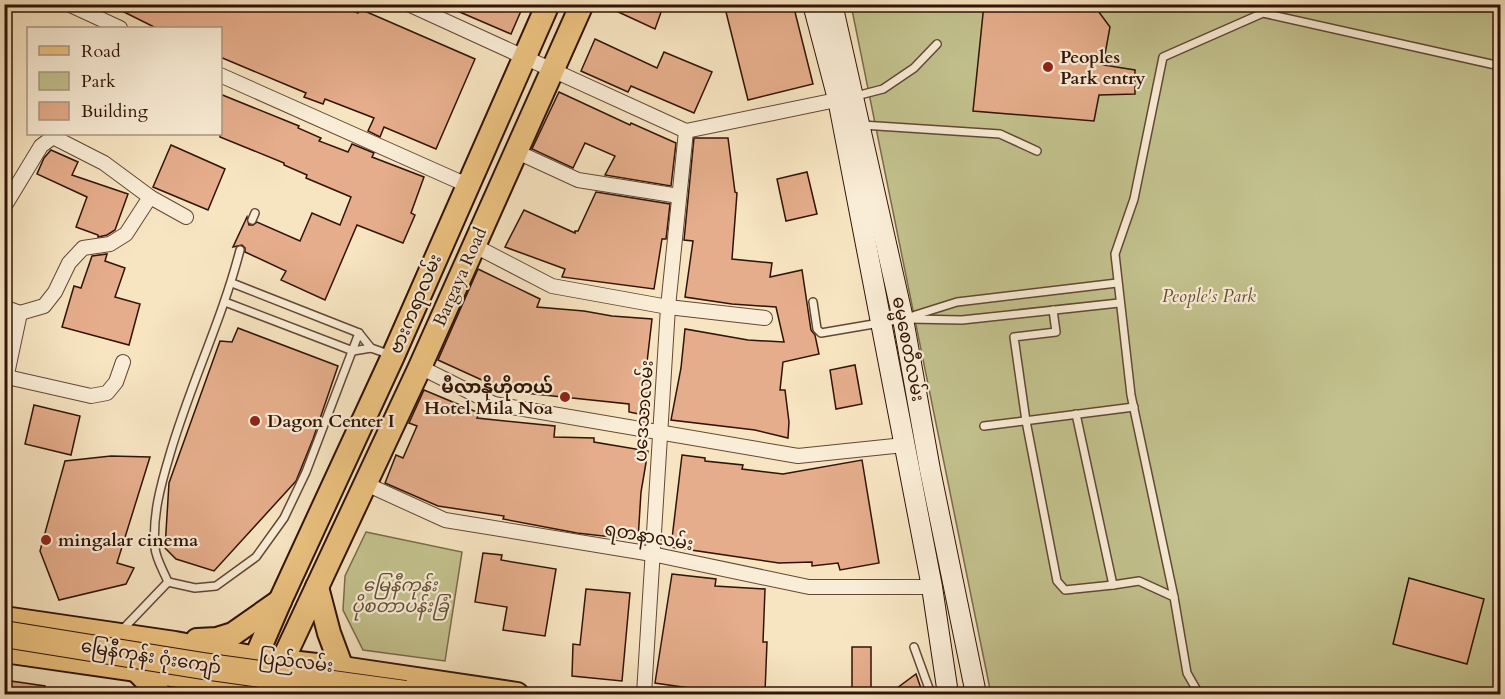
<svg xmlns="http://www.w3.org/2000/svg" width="1505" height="699" font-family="Cardo,'Noto Sans Myanmar',serif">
<rect width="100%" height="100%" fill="#f7e4c1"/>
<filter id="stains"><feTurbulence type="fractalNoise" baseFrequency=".00333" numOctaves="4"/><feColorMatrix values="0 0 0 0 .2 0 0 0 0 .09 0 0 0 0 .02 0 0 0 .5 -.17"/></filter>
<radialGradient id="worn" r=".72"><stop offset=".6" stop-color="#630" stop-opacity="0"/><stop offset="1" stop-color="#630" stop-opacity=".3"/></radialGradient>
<!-- green -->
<g fill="#c3c28e" stroke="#7a6a4a" stroke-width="1.5">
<polygon points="851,5 1500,5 1500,694 991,694"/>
<polygon points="366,532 462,552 445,661 363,650 343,610 345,576"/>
</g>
<!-- building -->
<g fill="#e5ad8b" stroke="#311306" stroke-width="1.5">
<polygon points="108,4 335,4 358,13 360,9 475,59 436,149 384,127 380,137 368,131 374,118 325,99 323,104 304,97 306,93 220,57 220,28 156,28"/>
<polygon points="441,4 524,4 511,34"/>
<polygon points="601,4 664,4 655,29"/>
<polygon points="724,4 793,4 813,84 748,100"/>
<polygon points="984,4 1093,4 1110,27 1103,65 1135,70 1135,94 1099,95 1094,121 973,111"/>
<polygon points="595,39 657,68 664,52 712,72 694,113 631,86 628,92 581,71"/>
<polygon points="559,92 630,125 631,123 676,143 671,186 605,175 615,156 585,143 573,168 532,149"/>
<polygon points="220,94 299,126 298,128 321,138 319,141 348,152 352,144 374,153 372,157 424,177 411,213 415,215 403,243 357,225 325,300 281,280 286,271 245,252 245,248 242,245 233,247 247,217 249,225 253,225 257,222 300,241 312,213 340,225 351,197 306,178 307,175 284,165 284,163 220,137"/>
<polygon points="694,138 728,138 735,192 737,193 732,259 772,263 770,277 802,270 811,330 815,335 819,354 783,362 780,390 785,390 789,422 788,438 755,430 671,420 681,368 685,329 748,340 784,342 776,307 732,304 685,297 693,241 684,240"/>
<polygon points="171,145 225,169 208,210 153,187"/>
<polygon points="51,150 78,162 72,175 128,194 115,230 107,235 98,237 98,235 76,227 87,197 37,174 44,158"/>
<polygon points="807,172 817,214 786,221 777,179"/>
<polygon points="596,192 670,204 666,239 662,239 654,289 562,277 565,269 505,247 524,210 575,233 575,231 578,231"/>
<polygon points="107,254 105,261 125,268 115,297 140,304 129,345 62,327 74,286 81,288 92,256"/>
<polygon points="478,269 540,299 537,307 584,311 612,316 652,319 646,371 651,372 644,415 629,412 629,404 506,391 438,360"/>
<polygon points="238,328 338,366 313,439 296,481 214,571 176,559 165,548 169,483 220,341 232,342"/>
<polygon points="855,365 862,404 836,409 830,370"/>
<polygon points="424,390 479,413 477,418 555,426 554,437 594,438 594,442 648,451 641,492 638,540 577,533 503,519 504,516 438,506 385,483 396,455 403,458 417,426 409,423"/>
<polygon points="34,405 80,416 71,455 25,444"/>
<polygon points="682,455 705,458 705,461 743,465 742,469 783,474 862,460 879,563 840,570 838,563 812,566 812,562 779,563 671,547"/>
<polygon points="111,456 150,457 117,563 134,568 126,584 59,600 40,551 65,461"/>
<polygon points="483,553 502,555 501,560 556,569 545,636 503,630 507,607 475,602"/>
<polygon points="672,574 716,579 715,586 765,589 763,642 767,642 765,692 710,691 655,683"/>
<polygon points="1409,578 1484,599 1467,664 1393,644"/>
<polygon points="586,589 630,593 622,681 572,676 573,644 580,645"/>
<rect x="852" y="647" width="19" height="47"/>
<polygon points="916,674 923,694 889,694"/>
<polygon points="4,680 45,686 45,694 4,694"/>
</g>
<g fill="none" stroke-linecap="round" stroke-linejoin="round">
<!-- lane casing -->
<g stroke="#624735" stroke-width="10">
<g id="lane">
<polyline points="856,96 883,89 914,68 937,44"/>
<polyline points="862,125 1000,134 1037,151"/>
<polyline points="252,220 255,213"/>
<polyline points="232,283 359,333 371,348 391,355"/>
<polyline points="225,302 353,351 371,348"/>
<polyline points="813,302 817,329 821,333 903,319 957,302 1117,283"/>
<polyline points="1053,310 1056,332 1014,337 1026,421 1057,581 1065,590 1113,585"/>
<polyline points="909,319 962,320 1119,303"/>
<polyline points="1076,414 1113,585 1139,581 1174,597"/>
<polyline points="984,426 1134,407"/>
<path d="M168 582C164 572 156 559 155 548 152 516 161 484 170 454 190 385 222 320 240 250"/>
<polyline points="168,582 195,588 216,586 256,557 284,518 306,472 359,333"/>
<polyline points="122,630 168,582"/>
<polyline points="914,647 931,694"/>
<polyline points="1199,694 1187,673 1174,597 1131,395 1115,254 1134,199 1163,57 1263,13 1500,66"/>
</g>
</g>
<!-- street casing -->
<g stroke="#624735" stroke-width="16">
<g id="street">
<polyline points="68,4 120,28"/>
<polyline points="408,4 686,131 846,98"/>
<polyline points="220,75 467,185"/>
<polyline points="515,151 578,180 679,196"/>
<polyline points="4,207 41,146 53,137 104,163 150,197"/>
<polyline points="473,245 552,286 668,307 765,318"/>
<polyline points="4,307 20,313 4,388"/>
<polyline points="20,313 44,306 55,292 69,263 83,248 110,244 126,234 150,197 186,217"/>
<polyline points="420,367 494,404 798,456 904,445"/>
<polyline points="7,377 91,396 107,393 116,382 123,362"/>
<polyline points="366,484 445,520 652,554 809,587 932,587"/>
<polyline points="644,694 668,307 686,131"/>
</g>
</g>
<!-- secondary casing -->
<g stroke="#311306" stroke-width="22">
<g id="secondary">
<polyline points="813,4 838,99 932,587 948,694"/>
<polyline points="832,4 903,319 930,470 976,694"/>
</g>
</g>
<!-- primary casing -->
<g stroke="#311306" stroke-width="26">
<g id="primary">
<polyline points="317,587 329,633 342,668"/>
<polyline points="4,618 175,643 256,658 342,668 517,694"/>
<polyline points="197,640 217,639 233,634 280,601"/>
<polyline points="4,651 303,694"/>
<polyline points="137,671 160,694"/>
<polyline points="240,694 280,601 393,356 548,4"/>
<polyline points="267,694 420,367 582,4"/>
</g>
</g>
<!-- lane -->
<use href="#lane" stroke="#faedd7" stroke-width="7"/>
<!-- street -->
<use href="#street" stroke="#faedd7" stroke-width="14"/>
<!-- secondary -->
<use href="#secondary" stroke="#faedd7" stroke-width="20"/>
<!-- primary -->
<use href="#primary" stroke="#ecc280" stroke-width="22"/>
<!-- highway-bridge casing -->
<g stroke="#311306" stroke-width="28" stroke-linecap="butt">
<polyline id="highway-bridge" points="4,634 203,666 405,694"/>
</g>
<!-- highway-bridge -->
<use href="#highway-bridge" stroke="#ecc280" stroke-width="26"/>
</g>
<!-- markers -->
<g fill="#8f2418" stroke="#faedd7" stroke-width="2">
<circle cx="1048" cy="67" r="6"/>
<circle cx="565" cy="397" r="6"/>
<circle cx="255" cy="421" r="6"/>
<circle cx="46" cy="540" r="6"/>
</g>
<g text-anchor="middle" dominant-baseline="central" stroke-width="4.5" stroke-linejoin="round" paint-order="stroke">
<!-- poi labels -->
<g font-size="18" font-weight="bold" fill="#311306" stroke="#faedd7" text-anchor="start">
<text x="1060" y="57">Peoples<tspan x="1060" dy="21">Park entry</tspan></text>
<text x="553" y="387" text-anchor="end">မီလာနိုဟိုတယ်<tspan x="553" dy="21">Hotel Mila Noa</tspan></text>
<text x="267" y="421">Dagon Center I</text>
<text x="58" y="540">mingalar cinema</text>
</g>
<!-- street labels -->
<g font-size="18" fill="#311306" stroke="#faedd7">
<text transform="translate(460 277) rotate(-66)">Bargaya Road</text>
<text transform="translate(416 304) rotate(-67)">ဗားကရာလမ်း</text>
<text transform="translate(908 349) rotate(79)">ဓမ္မစေတီလမ်း</text>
<text transform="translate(644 411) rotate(-86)">ပဒေသာလမ်း</text>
<text transform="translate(649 537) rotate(10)">ရတနာလမ်း</text>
<text transform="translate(151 657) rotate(9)">မြေနီကုန်း ဂုံးကျော်</text>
<text transform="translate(296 662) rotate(7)">ပြည်လမ်း</text>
</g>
<!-- park labels -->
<g font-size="18" font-style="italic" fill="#645036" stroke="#faedd7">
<text x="1209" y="296">People's Park</text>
<text x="400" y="585">မြေနီကုန်း<tspan x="400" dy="21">ပိုစတာပန်းခြံ</tspan></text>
</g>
</g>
<!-- margin -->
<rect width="1505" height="699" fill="none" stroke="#f7e4c1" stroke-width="24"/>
<rect x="6" y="6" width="1493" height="687" fill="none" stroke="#311306" stroke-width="3"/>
<rect x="12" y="12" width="1481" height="675" fill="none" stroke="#311306" stroke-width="1.5"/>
<!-- legend -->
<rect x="27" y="27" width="195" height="108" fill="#faedd7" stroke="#aa9683" stroke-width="1.5"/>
<rect x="39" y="46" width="30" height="9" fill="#ecc280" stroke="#aa9683" stroke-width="1.5"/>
<text x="81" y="57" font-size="18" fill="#311306">Road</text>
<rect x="39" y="72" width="30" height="18" fill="#c3c28e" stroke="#aa9683" stroke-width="1.5"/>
<text x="81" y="87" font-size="18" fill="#311306">Park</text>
<rect x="39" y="102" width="30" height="18" fill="#e5ad8b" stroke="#aa9683" stroke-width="1.5"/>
<text x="81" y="117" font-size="18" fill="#311306">Building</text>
<rect width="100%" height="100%" filter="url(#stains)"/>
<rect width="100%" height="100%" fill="url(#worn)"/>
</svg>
